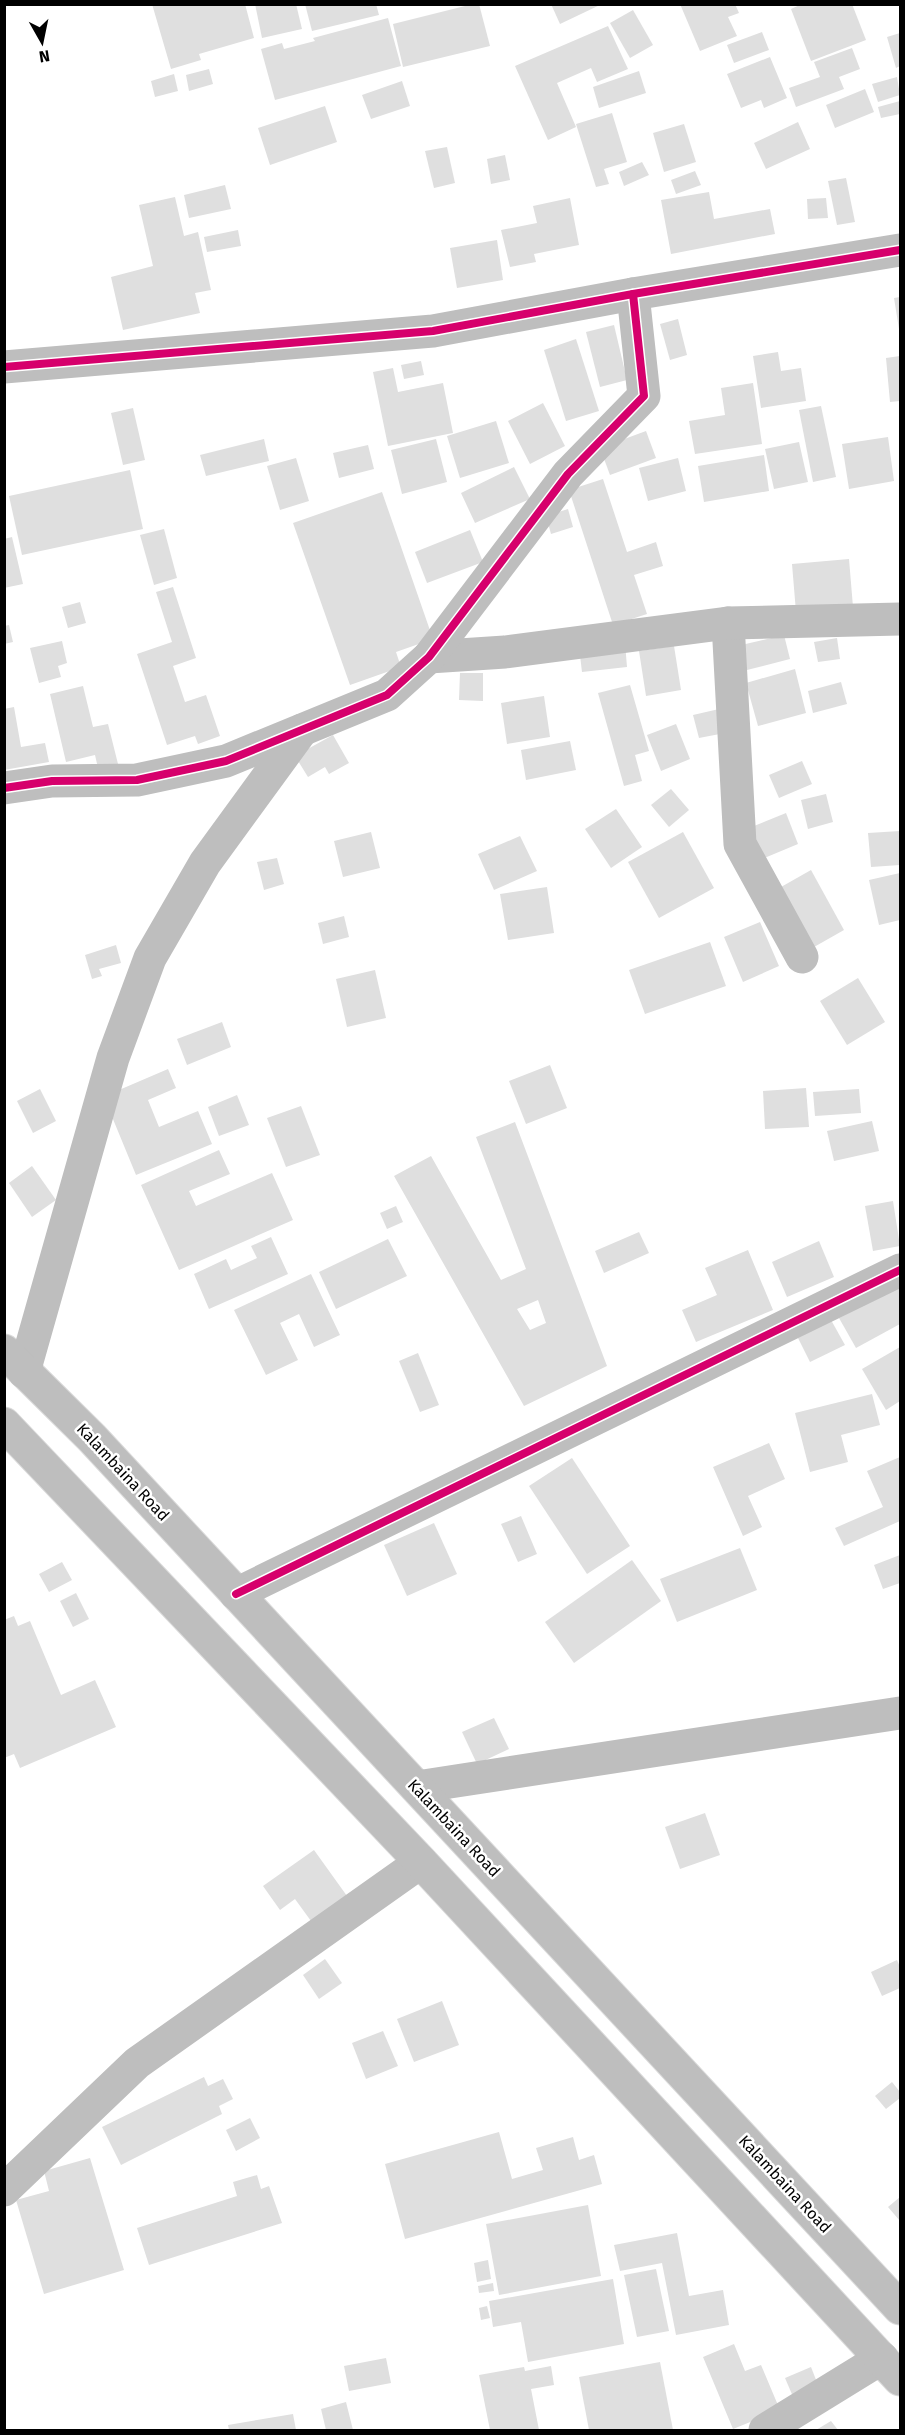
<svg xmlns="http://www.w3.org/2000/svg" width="905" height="2435" font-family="'Fira Sans',sans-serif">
<rect width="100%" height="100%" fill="#fff"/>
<!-- building -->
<g fill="#dfdfdf" fill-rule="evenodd">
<polygon points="152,4 245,4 254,38 199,54 201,60 171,69"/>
<polygon points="255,4 296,4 302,29 262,38"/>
<polygon points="305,4 376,4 379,15 312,31"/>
<polygon points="473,4 479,4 490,46 403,67 393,24"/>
<polygon points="551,4 602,4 560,24"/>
<polygon points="680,4 735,4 739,13 728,17 737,36 700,51"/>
<polygon points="802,4 852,4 866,40 811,61 791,9"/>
<polygon points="633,10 653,45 630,58 610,23"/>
<polygon points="388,18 401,66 275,100 261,49 282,43 284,49 315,41 313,38"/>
<polygon points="608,26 628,69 597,82 591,68 557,83 576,127 548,140 515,66"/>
<polygon points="762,32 769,50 734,63 727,45"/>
<polygon points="900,33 900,66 896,68 887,37"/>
<polygon points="852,48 860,69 839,77 844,89 796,107 789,88 820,77 814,62"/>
<polygon points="770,57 787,98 764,108 761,100 741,108 727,74"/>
<polygon points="209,69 213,84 189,91 186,75"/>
<polygon points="639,71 646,93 599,108 593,87"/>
<polygon points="174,74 178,91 155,97 151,81"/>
<polygon points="897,77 900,95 878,102 872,84"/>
<polygon points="402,81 410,106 371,119 362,95"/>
<polygon points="865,89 874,112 835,128 826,105"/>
<polygon points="900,101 900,114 881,118 878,107"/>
<polygon points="325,106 337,142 270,165 258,128"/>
<polygon points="612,113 627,162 604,169 609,184 596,187 576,124"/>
<polygon points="798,122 810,149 766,169 754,143"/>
<polygon points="684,124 696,162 664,172 653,133"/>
<polygon points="447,147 455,183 434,188 425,151"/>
<polygon points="505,155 510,180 491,184 487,159"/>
<polygon points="642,162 649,175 624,186 619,172"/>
<polygon points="695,171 701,185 676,194 671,180"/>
<polygon points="846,178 855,222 837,225 828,181"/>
<polygon points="225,185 231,209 189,218 184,195"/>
<polygon points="709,192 714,219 770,209 775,234 671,254 661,200"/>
<polygon points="175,197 184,236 198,232 211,290 195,293 200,313 123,330 111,277 153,266 139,205"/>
<polygon points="570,198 579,245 534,254 536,262 510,267 501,230 537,223 533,206"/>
<polygon points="826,198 828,218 808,219 807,199"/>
<polygon points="238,230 241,246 207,252 204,237"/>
<polygon points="497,240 503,280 457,288 450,248"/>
<polygon points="900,297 900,329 899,329 894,298"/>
<polygon points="678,319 687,355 670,360 660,324"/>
<polygon points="614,325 627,380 600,387 586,332"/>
<polygon points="576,339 599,411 566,421 544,350"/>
<polygon points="778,352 781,371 801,368 806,401 761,408 753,356"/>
<polygon points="900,356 900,401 890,402 886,358"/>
<polygon points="421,361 424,375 404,379 401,365"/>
<polygon points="393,368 398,392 443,383 453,433 388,446 373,372"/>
<polygon points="753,383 762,444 695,454 689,421 725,415 721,388"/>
<polygon points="543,403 565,446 530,464 508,421"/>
<polygon points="821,406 836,477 813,482 799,410"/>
<polygon points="133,408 145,460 123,465 111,413"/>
<polygon points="496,421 509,463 460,478 447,436"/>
<polygon points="646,431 656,458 610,475 600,448"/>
<polygon points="888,437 894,481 849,489 842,444"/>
<polygon points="264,439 269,461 206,476 200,455"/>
<polygon points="436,439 447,482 402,494 391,450"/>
<polygon points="799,442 808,482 774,489 765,449"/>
<polygon points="368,445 374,469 339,478 333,453"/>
<polygon points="764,455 769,491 704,502 698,466"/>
<polygon points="296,458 309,501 280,510 267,466"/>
<polygon points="678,458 686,491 648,501 639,468"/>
<polygon points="514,467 530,499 475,523 461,493"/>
<polygon points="130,470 143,529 22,555 9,496"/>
<polygon points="603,479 627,552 656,542 663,566 634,575 647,614 613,625 569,490"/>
<polygon points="382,492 433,639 396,652 401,667 350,685 293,523"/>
<polygon points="568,509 573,527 551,534 546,516"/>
<polygon points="164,529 177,578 154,585 140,535"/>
<polygon points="470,530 483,562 427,583 415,552"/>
<polygon points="12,537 23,584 4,588 4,539"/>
<polygon points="849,559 853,607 796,612 792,564"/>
<polygon points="173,587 196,658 173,666 185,702 206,695 220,736 198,744 195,736 167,745 137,654 172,642 156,592"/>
<polygon points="80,602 86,623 68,628 62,607"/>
<polygon points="9,625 13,642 4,644 4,626"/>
<polygon points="784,635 790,659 743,671 737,646"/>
<polygon points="837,638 840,659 818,662 814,642"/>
<polygon points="62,641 67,663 58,666 61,677 39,683 30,648"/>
<polygon points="625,643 627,667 582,672 579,647"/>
<polygon points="674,646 681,690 646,696 639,651"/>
<polygon points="795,669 806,713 758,726 746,683"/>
<polygon points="460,673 483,673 483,701 459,700"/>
<polygon points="841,682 847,704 813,713 808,691"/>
<polygon points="630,685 649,751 635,755 642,781 624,786 598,693"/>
<polygon points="83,686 93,727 108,724 118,764 98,768 95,755 66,762 50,694"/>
<polygon points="544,696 550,737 507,744 501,703"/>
<polygon points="14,707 21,747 45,743 49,762 4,770 4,709"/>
<polygon points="719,709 725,733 699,738 693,715"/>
<polygon points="676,724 690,759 661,771 647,735"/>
<polygon points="333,735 349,763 329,774 325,767 308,777 295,756"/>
<polygon points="570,741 576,770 526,780 521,750"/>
<polygon points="802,761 812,784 779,798 769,775"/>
<polygon points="671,789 689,810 669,827 651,805"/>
<polygon points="826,794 833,822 808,829 801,800"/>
<polygon points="616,809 642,847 611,868 585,829"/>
<polygon points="786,813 798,844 762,859 749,828"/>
<polygon points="900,831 900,865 871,867 868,833"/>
<polygon points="371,832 380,868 343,877 334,841"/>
<polygon points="683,832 714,888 659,918 628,862"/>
<polygon points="520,836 537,871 494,890 478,854"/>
<polygon points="277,858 284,884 264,890 257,862"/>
<polygon points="811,870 844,930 807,951 774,891"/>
<polygon points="900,873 900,920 879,925 869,880"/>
<polygon points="547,887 554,933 508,940 500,894"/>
<polygon points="344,916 349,937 323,944 318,923"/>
<polygon points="760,922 779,966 743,982 724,937"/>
<polygon points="710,942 726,986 645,1014 629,970"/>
<polygon points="116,945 121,963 99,969 102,976 92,979 85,955"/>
<polygon points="375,970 386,1018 347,1027 336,979"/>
<polygon points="858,978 885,1022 847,1045 820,1001"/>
<polygon points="222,1022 231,1047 187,1065 177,1039"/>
<polygon points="550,1065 567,1108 526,1124 509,1081"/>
<polygon points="168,1069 176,1088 148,1100 159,1127 198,1111 212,1144 136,1175 108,1107 112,1093"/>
<polygon points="806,1088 809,1127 765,1129 763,1091"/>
<polygon points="40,1089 56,1121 33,1133 17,1101"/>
<polygon points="859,1089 861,1113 815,1116 813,1092"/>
<polygon points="237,1095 249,1125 219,1136 208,1107"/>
<polygon points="301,1106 320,1155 286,1167 267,1118"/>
<polygon points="872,1121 879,1151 834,1161 827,1131"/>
<path d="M515 1122 607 1366 524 1406 394 1176 431 1156 501 1280 526 1269 476 1137ZM538 1300 546 1323 530 1330 517 1309Z"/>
<polygon points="219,1150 230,1174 189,1191 196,1206 272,1173 293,1220 179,1270 141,1185"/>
<polygon points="32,1166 56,1200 32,1217 9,1183"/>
<polygon points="893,1201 900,1246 873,1251 865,1206"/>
<polygon points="396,1206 403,1222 387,1229 380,1213"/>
<polygon points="639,1232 649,1253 604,1273 595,1251"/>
<polygon points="271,1237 288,1274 209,1309 194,1274 226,1259 231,1270 257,1258 251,1246"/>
<polygon points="388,1239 407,1276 336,1309 319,1272"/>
<polygon points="819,1241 834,1277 787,1297 772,1262"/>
<polygon points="748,1250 773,1310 696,1342 682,1310 717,1295 705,1268"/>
<polygon points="311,1274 340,1335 314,1347 299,1314 280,1323 298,1360 266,1375 234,1310"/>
<polygon points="900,1286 900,1324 856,1348 839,1318"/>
<polygon points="831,1320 845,1345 810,1362 798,1338"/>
<polygon points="900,1347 900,1401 886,1410 862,1369"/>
<polygon points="418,1353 439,1405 420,1412 399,1361"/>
<polygon points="872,1394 880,1425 841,1435 848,1462 810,1472 795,1413"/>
<polygon points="769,1443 785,1479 748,1496 762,1527 743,1536 713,1467"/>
<polygon points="900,1457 900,1521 844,1546 835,1528 883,1507 867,1471"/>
<polygon points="572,1458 630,1546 587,1574 529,1486"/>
<polygon points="521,1516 537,1554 518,1562 501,1524"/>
<polygon points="434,1523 457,1574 407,1596 384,1545"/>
<polygon points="740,1548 757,1590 677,1622 660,1579"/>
<polygon points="900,1555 900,1583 883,1589 874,1565"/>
<polygon points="632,1560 661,1601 574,1663 545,1622"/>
<polygon points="62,1562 72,1580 49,1592 39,1574"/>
<polygon points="76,1593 89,1619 73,1627 60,1601"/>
<polygon points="14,1616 18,1626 30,1621 61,1695 95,1680 116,1727 20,1768 14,1754 4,1758 4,1620"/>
<polygon points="494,1718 509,1749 477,1764 462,1732"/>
<polygon points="705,1813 720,1855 680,1869 665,1827"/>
<polygon points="314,1850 347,1896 311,1921 295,1899 280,1910 263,1886"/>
<polygon points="325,1959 342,1983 319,1999 303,1975"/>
<polygon points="897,1960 900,1967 900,1988 882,1996 871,1972"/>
<polygon points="442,2001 459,2045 414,2062 397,2019"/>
<polygon points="383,2031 398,2066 366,2079 352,2043"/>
<polygon points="204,2077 208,2086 223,2079 233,2099 219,2106 222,2114 121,2165 102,2127"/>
<polygon points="892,2082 900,2092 900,2098 886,2109 875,2096"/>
<polygon points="250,2118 260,2138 236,2151 226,2130"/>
<polygon points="499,2132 512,2179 543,2170 536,2148 573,2137 579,2160 594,2155 602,2184 405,2239 385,2164"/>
<polygon points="90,2158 124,2270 44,2294 16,2200 49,2191 44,2171"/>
<polygon points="257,2175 261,2189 269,2186 282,2223 149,2265 137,2228 237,2196 233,2182"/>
<polygon points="900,2197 900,2221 888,2207"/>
<polygon points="588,2205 601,2276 499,2295 486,2224"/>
<polygon points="677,2233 689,2296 723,2290 729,2325 676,2335 662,2263 620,2271 614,2245"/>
<polygon points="488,2260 491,2279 477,2282 474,2263"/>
<polygon points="656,2269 669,2331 637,2337 624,2275"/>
<polygon points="613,2279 624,2344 528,2362 521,2322 493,2327 489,2301"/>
<polygon points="493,2283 494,2291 479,2293 478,2286"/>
<polygon points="487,2306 490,2318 481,2320 479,2308"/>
<polygon points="734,2344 745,2371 761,2365 780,2410 733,2429 703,2357"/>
<polygon points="386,2358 391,2383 349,2391 344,2366"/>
<polygon points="660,2362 673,2430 589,2430 579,2377"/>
<polygon points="551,2366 554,2385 531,2389 539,2430 490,2430 479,2375 524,2367 525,2371"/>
<polygon points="811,2367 820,2390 794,2399 785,2378"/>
<polygon points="346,2402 353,2430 326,2430 321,2409"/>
<polygon points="293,2414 296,2430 229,2430 228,2425"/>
<polygon points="831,2421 838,2430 816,2430"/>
</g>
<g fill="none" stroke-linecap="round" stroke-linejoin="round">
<!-- major casing -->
<g stroke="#dbdbdb" stroke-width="35">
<g id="major">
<polyline points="4,1351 92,1438 900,2308"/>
<polyline points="4,1424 421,1862 900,2379"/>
</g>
</g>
<!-- minor -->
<g stroke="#bebebe" stroke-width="33">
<polyline points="4,367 433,331 633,294 900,250"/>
<polyline points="728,623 740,844 802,957"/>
<polyline points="429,657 505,652 728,623 900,619"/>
<polyline points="4,788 52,781 137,780 226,761 387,695 429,657 568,474 644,396 633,294"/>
<polyline points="24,1372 113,1058 150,958 205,863 302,730"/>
<polyline points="236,1594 900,1270"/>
<polyline points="417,1787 900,1713"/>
<polyline points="4,2190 137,2063 421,1862"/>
<polyline points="765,2430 882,2358"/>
</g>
<!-- major -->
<use href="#major" stroke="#bebebe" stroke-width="33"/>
<!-- cycleway casing -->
<g stroke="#fff" stroke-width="11">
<g id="cycleway">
<polyline points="4,367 433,331 633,294 900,250"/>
<polyline points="4,788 52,781 137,780 226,761 387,695 429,657 568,474 644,396 633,294"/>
<polyline points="236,1594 900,1270"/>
</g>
</g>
<!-- cycleway -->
<use href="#cycleway" stroke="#d6006c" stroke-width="8"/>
</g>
<g text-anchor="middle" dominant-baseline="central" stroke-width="5" stroke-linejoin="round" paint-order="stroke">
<!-- street labels -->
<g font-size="16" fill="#000" stroke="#fff">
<text transform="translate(123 1472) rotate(47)">Kalambaina Road</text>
<text transform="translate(454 1828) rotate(47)">Kalambaina Road</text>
<text transform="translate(785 2184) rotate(47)">Kalambaina Road</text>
</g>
</g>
<!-- border -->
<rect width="905" height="2435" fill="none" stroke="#000000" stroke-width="12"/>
<!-- north arrow -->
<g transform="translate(42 42) rotate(171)" stroke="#ffffff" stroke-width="4.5" paint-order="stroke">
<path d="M0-4.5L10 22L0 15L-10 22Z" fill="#000000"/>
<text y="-9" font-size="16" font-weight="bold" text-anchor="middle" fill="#000000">N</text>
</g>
</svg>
